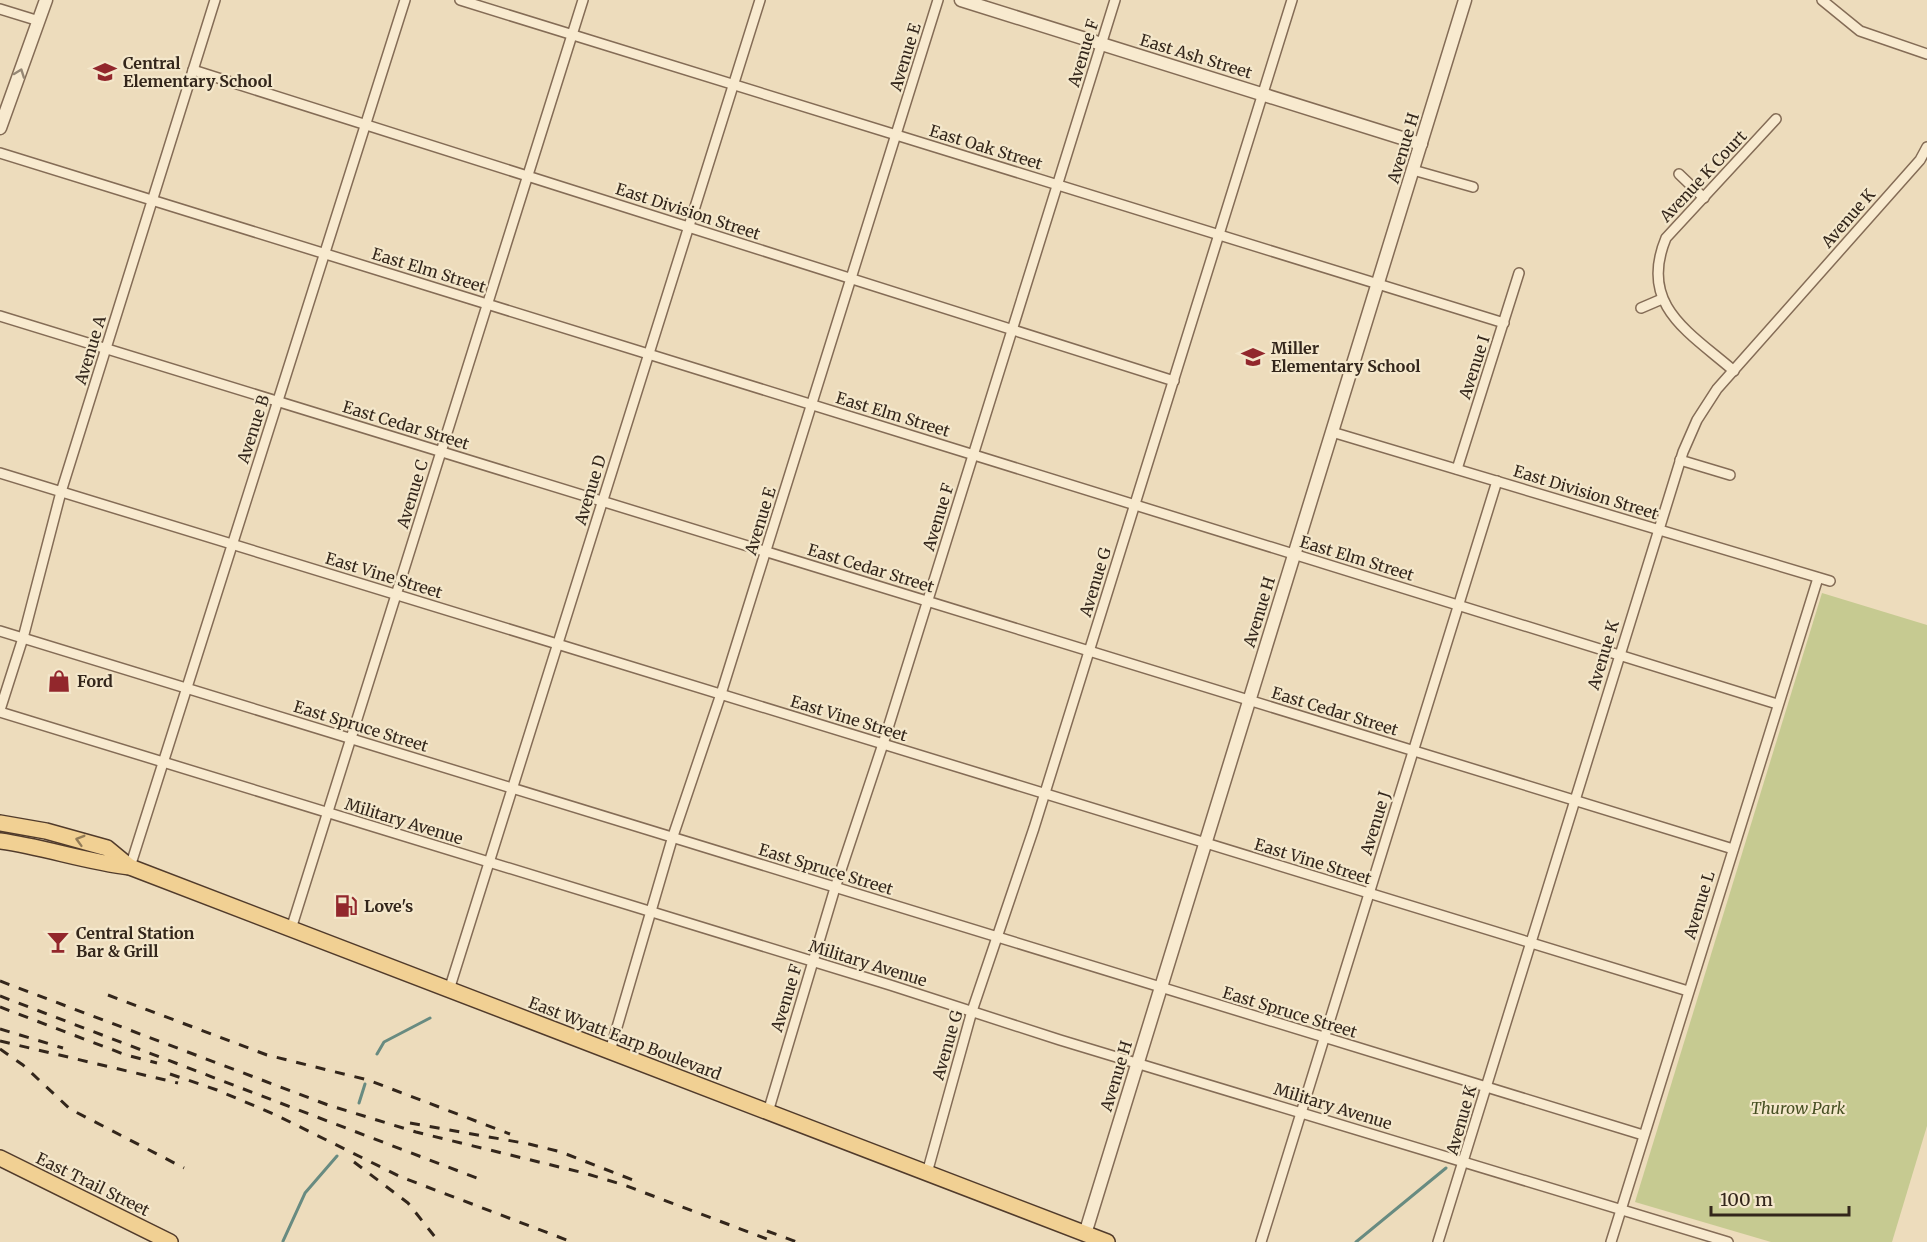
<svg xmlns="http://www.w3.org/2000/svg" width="1927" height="1242" font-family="Merriweather,serif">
<rect width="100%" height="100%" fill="#eddcbc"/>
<!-- green -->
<polygon fill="#c6ca91" points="1822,593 1927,625 1927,1126 1892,1242 1771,1242 1635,1202"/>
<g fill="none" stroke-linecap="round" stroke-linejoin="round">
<!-- stream -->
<g stroke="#688b81" stroke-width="3">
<polyline points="377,1054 384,1042 430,1018"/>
<polyline points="359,1103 365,1084"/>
<polyline points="1454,1146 1466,1123"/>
<polyline points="283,1241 305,1193 337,1156"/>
<polyline points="1356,1242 1446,1168"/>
</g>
<!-- minor casing -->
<g stroke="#846c56" stroke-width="12">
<g id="minor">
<polyline points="460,0 1504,323"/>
<polyline points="1822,0 1860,31 1927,54"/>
<polyline points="0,9 39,21"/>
<polyline points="193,70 1174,381"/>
<polyline points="0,153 1777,704"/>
<polyline points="1413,170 1473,187"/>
<polyline points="1679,174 1704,198"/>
<polyline points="1641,308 1662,299"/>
<polyline points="0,316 1733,849"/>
<path d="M1734 371C1689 332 1638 305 1666 238L1776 119"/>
<polyline points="1332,432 1830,581"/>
<polyline points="1680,460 1730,475"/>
<polyline points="1457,469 1519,273"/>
<polyline points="0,473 1688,991"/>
<polyline points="0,631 1643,1135"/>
<polyline points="0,710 23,638 61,492 215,0"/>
<polyline points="0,712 890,985 1060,1040 1728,1242"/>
<polyline points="130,867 405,0"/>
<polyline points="291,929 583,0"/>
<polyline points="449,990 760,0"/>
<polyline points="610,1051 673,836 721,694 938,0"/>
<polyline points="768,1112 835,888 883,744 1115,0"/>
<polyline points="927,1173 972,1011 1034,828 1292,0"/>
<polyline points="1261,1242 1497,481"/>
<polyline points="1438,1242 1683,452 1697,420 1717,389 1920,160 1927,147"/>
<polyline points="1611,1242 1818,578"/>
</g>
</g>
<!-- tertiary casing -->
<g stroke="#846c56" stroke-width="15">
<g id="tertiary">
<polyline points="961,0 1421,144"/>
<polyline points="0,128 46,0"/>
<polyline points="1085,1234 1465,0"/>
</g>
</g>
<!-- primary casing -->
<g stroke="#513b2b" stroke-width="18">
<g id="primary">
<polyline points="0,823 46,831 107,848 130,867"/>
<path d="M0 841C44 847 86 862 130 867L1107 1242"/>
<polyline points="0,1158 170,1242"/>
</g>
</g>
<!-- minor -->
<use href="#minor" stroke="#f8eacf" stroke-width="9"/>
<!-- tertiary -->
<use href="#tertiary" stroke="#f8eacf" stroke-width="12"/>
<!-- primary -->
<use href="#primary" stroke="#f1d093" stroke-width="15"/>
<!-- rail -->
<g stroke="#33261b" stroke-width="3" stroke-dasharray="10 10" stroke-linecap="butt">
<polyline points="0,981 328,1105 416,1132 584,1173 624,1185 775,1242"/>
<polyline points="108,995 267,1055 368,1080 510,1134"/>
<polyline points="0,996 482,1180"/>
<polyline points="0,1007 126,1055 157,1063"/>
<polyline points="0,1029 63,1048"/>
<polyline points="0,1041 178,1083"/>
<polyline points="0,1049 23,1065 70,1109 184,1168"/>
<polyline points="170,1074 217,1090 276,1115 401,1177 572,1242"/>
<polyline points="410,1123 529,1144 561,1152 633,1180"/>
<polyline points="354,1162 408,1203 439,1242"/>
<polyline points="767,1231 797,1242"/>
</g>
</g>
<!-- one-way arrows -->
<defs><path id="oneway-chevron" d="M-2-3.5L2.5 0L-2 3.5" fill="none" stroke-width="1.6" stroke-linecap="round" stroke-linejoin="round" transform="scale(1.5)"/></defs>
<use stroke="#968875" href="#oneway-chevron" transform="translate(20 73) rotate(-70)"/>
<use stroke="#927b57" href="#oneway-chevron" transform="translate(80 840) rotate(-164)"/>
<!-- icons -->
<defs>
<g id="school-bare" transform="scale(1.8)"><path d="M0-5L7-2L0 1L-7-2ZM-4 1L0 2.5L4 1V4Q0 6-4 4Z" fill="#92272c" stroke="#f4e7cb" stroke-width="2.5" paint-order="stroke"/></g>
<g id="shop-bare" transform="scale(1.8)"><path d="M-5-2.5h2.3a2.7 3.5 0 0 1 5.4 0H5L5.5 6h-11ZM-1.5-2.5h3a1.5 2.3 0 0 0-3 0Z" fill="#92272c" stroke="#f4e7cb" stroke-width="2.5" paint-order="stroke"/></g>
<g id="fuel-bare" transform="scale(1.8)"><path d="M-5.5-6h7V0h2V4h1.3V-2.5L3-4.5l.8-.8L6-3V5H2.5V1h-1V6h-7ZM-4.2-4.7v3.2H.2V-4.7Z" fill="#92272c" stroke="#f4e7cb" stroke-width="2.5" paint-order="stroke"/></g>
<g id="bar-bare" transform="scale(1.8)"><path d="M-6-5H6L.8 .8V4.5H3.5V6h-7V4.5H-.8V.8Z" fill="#92272c" stroke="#f4e7cb" stroke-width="2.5" paint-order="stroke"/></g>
</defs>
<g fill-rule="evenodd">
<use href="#school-bare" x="105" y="72"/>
<use href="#school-bare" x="1253" y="357"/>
<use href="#shop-bare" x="59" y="681"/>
<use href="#fuel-bare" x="346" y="906"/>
<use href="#bar-bare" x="58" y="942"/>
</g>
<g text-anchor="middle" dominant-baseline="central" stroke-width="4.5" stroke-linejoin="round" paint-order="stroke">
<!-- street labels -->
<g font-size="16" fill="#33261b" stroke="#f4e7cb">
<text transform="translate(1083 53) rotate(-73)">Avenue F</text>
<text transform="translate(1196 56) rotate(17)">East Ash Street</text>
<text transform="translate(905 57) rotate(-73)">Avenue E</text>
<text transform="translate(986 147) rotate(17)">East Oak Street</text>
<text transform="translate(1403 148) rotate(-73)">Avenue H</text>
<text transform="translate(1703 176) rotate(-47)">Avenue K Court</text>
<text transform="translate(688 211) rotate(18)">East Division Street</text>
<text transform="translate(1848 218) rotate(-49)">Avenue K</text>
<text transform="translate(429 270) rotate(17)">East Elm Street</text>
<text transform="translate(90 350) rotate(-73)">Avenue A</text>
<text transform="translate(1474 367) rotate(-72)">Avenue I</text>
<text transform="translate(893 414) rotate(17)">East Elm Street</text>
<text transform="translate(406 425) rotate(17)">East Cedar Street</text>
<text transform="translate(253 429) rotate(-72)">Avenue B</text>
<text transform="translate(590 490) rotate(-73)">Avenue D</text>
<text transform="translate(1586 492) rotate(17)">East Division Street</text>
<text transform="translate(412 494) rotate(-73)">Avenue C</text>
<text transform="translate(938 517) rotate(-73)">Avenue F</text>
<text transform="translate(760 521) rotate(-73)">Avenue E</text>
<text transform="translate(1357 558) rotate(17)">East Elm Street</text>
<text transform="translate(871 568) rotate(17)">East Cedar Street</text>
<text transform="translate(384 575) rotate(17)">East Vine Street</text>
<text transform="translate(1095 582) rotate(-73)">Avenue G</text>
<text transform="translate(1259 612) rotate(-73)">Avenue H</text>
<text transform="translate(1603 655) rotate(-73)">Avenue K</text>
<text transform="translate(1335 711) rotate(17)">East Cedar Street</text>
<text transform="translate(849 718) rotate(17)">East Vine Street</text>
<text transform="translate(361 726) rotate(17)">East Spruce Street</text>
<text transform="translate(404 821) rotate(17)">Military Avenue</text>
<text transform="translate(1375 823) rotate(-73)">Avenue J</text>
<text transform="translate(1313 861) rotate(17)">East Vine Street</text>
<text transform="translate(826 869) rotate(17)">East Spruce Street</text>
<text transform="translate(1699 905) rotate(-73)">Avenue L</text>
<text transform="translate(868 963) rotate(17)">Military Avenue</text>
<text transform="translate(786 998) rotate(-73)">Avenue F</text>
<text transform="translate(1290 1012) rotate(17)">East Spruce Street</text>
<text transform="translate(625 1038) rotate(21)">East Wyatt Earp Boulevard</text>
<text transform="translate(947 1045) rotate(-74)">Avenue G</text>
<text transform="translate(1116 1076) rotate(-73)">Avenue H</text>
<text transform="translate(1333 1106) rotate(17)">Military Avenue</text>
<text transform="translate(1461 1120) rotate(-74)">Avenue K</text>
<text transform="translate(93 1184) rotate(26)">East Trail Street</text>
</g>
<!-- poi labels -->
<g font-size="16" font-weight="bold" fill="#33261b" stroke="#f4e7cb" text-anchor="start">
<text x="123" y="63">Central<tspan x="123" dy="18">Elementary School</tspan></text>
<text x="1271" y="348">Miller<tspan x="1271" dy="18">Elementary School</tspan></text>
<text x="77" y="681">Ford</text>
<text x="364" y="906">Love's</text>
<text x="76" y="933">Central Station<tspan x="76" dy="18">Bar &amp; Grill</tspan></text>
</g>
<!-- park labels -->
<g font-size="16" font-style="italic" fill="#464f22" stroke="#f4e7cb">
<text x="1798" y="1108">Thurow Park</text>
</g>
</g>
<!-- scale -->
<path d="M1711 1206v9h138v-9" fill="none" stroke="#33261b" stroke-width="3"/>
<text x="1720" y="1206" font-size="18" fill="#33261b" stroke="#f4e7cb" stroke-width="4.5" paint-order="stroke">100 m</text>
</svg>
